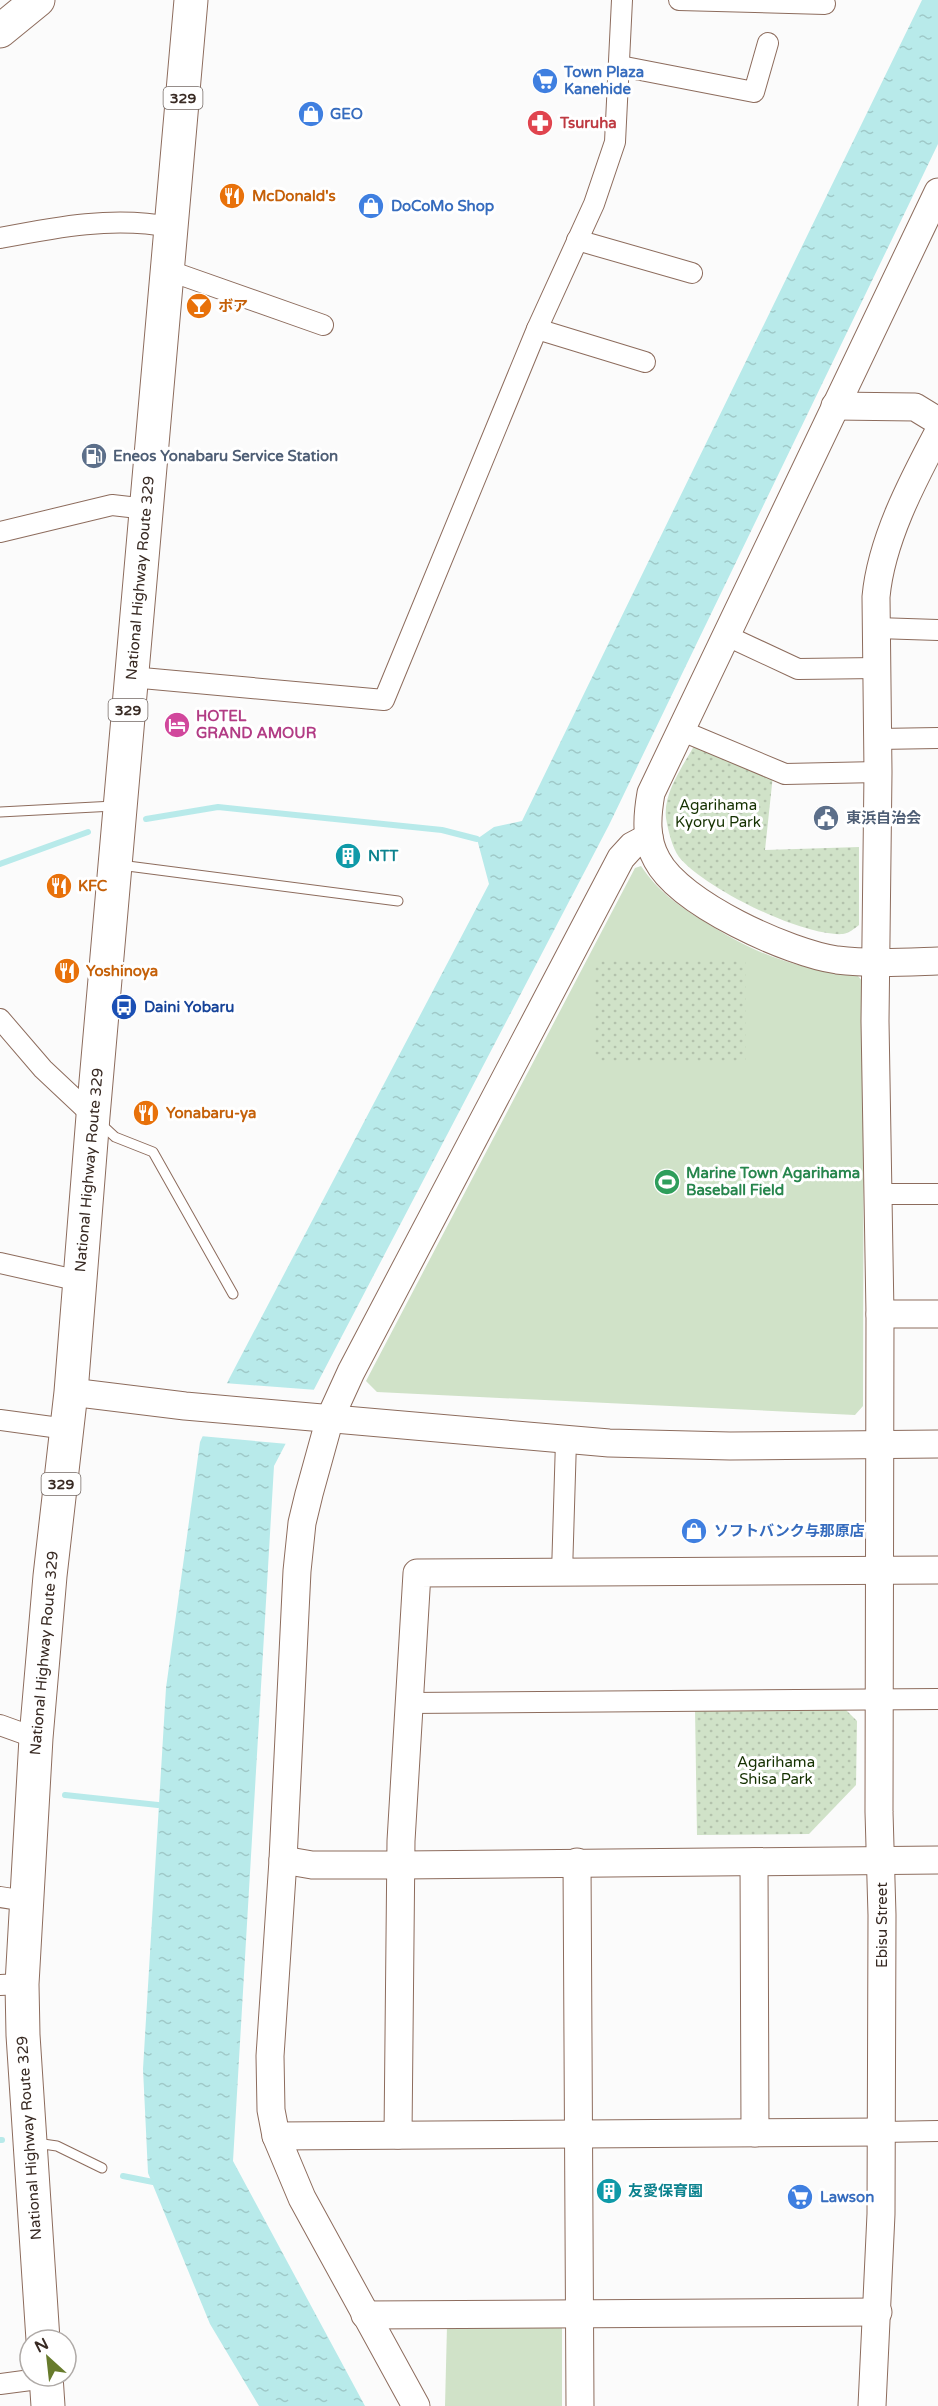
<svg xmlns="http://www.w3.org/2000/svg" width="938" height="2406" font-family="'Varela Round','Noto Sans JP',sans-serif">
<defs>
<pattern id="park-dots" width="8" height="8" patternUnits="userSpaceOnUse" patternTransform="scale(1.5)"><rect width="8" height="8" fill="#d0e2c8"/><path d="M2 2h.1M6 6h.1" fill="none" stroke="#b3c2ac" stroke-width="1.8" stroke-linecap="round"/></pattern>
<pattern id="water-ripples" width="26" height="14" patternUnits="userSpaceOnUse" patternTransform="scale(1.5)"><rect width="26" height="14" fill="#b8eaea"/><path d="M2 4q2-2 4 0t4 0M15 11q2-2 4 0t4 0" fill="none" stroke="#9fc9c8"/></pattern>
</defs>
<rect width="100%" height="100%" fill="#fbfbfb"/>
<!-- grass -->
<g fill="#d0e2c8">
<path d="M641 866C659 892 676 904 702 920 755 954 794 969 857 975L864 983 863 1406 855 1415 377 1392 366 1381 635 868Z"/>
<polygon points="447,2326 562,2327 562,2406 445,2406"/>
</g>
<!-- park -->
<g fill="url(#park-dots)">
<path d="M694 746 773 775 765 850 859 847V925C854 929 849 933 843 934 803 937 704 888 679 857 672 847 668 830 666 818 663 793 683 766 694 746Z"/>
<polygon points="593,960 746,960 746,1061 593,1062"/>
<polygon points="843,1707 857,1721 856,1785 809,1834 697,1835 695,1709"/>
</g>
<!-- water -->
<polygon fill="url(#water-ripples)" points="922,0 938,0 938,144 609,825 274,1466 233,2161 365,2406 259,2406 210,2324 148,2173 143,2069 166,1688 200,1442 229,1379 489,884 477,839 494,827 522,821"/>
<!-- pier -->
<polygon fill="#fbfbfb" points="224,1383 317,1390 288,1444 200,1436"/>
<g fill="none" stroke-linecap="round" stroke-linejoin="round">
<!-- stream -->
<g stroke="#b8eaea" stroke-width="6">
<polyline points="146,819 218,807 442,830 477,839"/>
<polyline points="0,864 88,832"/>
<polyline points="65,1795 158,1805"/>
<polyline points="0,2140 2,2140"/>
<polyline points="123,2176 153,2182"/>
</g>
<!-- lane casing -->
<g stroke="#8d6c5d" stroke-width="11">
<g id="lane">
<polyline points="0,812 114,806"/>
<polyline points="120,865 398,901"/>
<polyline points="101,1124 115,1137 153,1152 233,1294"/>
<polyline points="36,2143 57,2146 102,2168"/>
</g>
</g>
<!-- street casing -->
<g stroke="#8d6c5d" stroke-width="22">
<g id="street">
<polyline points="679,0 825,4"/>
<polyline points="620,66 754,92 768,43"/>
<path d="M0 238C57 227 113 216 171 227"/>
<polyline points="577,240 692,273"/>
<polyline points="167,270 323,325"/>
<polyline points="537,329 645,362"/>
<polyline points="0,532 112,505 147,509"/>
<polyline points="877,628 938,630"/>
<polyline points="725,635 798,669 877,668"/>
<polyline points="131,677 384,700 537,329 594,204 615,142 622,0"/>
<polyline points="680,730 785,774 878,772"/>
<polyline points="878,739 938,738"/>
<polyline points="0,1019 43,1069 93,1116"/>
<polyline points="877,1194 938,1194"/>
<polyline points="0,1263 80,1281"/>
<polyline points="0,1420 67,1429"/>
<polyline points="562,1573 566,1441"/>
<polyline points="409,1703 938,1699"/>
<polyline points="0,1725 36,1738"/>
<polyline points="0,1897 26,1901"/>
<polyline points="0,1985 22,1984"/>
<polyline points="881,2132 938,2131"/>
<polyline points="0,2384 46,2378"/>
</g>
</g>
<!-- secondary casing -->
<g stroke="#8d6c5d" stroke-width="29">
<g id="secondary">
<path d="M938 192 651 793C647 816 645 839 657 860 680 904 789 953 837 960 870 964 905 962 938 961"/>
<polyline points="835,406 915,407 938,421"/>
<polyline points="880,1314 938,1314"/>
<polyline points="71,1392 185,1406 609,1443 730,1446 938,1444"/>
<polyline points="283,1860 312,1865 401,1865 938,1860"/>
<polyline points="577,1862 580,2406"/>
<polyline points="754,1862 755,2133"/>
<polyline points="398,2135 401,1841 417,1573 938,1570"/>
<polyline points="276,2136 881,2132"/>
<polyline points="365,2315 878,2312"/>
<polyline points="416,2406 302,2198 276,2136 271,2110 270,2056 283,1860 297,1571 302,1523 309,1494 330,1418 351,1372 621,858 632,846 649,837"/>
<path d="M872 2406 881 2214 882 1915 879 1812 880 1314 875 1021 878 772 876 597C881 541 912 482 938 433"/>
</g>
</g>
<!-- highway casing -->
<g stroke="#8d6c5d" stroke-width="35">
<g id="highway">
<polyline points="0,31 38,0"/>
<polyline points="43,2340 23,2035 22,1984 36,1738 50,1576 71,1392 93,1116 191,0"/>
<polyline points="46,2376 48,2406"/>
</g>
</g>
<!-- lane -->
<use href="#lane" stroke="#fff" stroke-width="9"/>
<!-- street -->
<use href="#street" stroke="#fff" stroke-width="20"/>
<!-- secondary -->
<use href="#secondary" stroke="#fff" stroke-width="27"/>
<!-- highway -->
<use href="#highway" stroke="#fff" stroke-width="33"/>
</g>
<!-- icons -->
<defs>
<g id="supermarket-disc" transform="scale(1.35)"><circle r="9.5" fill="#3f7fe0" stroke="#fff"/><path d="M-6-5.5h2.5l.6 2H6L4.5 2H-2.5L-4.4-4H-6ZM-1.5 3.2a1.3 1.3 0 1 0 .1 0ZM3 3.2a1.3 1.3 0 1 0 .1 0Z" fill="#fff"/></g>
<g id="shop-disc" transform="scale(1.35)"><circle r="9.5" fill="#3f7fe0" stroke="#fff"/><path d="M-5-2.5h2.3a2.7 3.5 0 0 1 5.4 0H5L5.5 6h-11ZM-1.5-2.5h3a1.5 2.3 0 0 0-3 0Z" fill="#fff"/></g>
<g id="pharmacy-disc" transform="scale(1.35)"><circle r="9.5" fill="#e0444e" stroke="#fff"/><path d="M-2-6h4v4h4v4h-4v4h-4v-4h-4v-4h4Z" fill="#fff"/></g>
<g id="restaurant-disc" transform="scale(1.35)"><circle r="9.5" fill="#e8710a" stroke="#fff"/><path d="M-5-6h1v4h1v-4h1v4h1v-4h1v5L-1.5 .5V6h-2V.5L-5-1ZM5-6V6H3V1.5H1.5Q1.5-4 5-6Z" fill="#fff"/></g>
<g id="bar-disc" transform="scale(1.35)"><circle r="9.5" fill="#e8710a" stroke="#fff"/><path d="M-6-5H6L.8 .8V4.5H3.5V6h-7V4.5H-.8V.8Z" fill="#fff"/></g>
<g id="fuel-disc" transform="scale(1.35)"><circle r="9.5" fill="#5c6f8a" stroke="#fff"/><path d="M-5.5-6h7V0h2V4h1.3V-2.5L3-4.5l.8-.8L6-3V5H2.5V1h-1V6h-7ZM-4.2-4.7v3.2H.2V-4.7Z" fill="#fff"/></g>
<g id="hotel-disc" transform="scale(1.35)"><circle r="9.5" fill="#d1479c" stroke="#fff"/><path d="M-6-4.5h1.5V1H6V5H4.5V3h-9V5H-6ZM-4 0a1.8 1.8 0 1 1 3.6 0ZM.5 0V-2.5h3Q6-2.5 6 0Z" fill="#fff"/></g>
<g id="civic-disc" transform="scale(1.35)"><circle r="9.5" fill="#5c6f8a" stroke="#fff"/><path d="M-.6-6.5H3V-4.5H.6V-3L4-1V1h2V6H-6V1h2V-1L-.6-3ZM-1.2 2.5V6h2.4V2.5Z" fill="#fff"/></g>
<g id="building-disc" transform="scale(1.35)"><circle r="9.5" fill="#0f9aa8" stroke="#fff"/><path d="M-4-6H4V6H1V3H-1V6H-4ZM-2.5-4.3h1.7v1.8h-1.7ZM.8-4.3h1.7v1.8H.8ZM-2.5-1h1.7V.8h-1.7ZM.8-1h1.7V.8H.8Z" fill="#fff"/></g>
<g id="bus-disc" transform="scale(1.35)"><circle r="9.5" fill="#1a4fb4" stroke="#fff"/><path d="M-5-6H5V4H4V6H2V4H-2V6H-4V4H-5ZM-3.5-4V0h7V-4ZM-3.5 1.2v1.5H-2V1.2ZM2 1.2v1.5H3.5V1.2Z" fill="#fff"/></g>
<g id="stadium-disc" transform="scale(1.35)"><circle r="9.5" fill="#2e9e5b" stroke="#fff"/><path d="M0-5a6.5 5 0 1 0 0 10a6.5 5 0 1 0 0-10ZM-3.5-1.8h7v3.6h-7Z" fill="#fff"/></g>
</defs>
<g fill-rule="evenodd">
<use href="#supermarket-disc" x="545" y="81"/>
<use href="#shop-disc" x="311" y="114"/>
<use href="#pharmacy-disc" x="540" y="123"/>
<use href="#restaurant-disc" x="232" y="196"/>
<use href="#shop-disc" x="371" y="206"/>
<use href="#bar-disc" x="199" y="306"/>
<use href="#fuel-disc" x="94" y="456"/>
<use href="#hotel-disc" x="177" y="725"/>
<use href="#civic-disc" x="826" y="818"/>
<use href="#building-disc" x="348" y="856"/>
<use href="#restaurant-disc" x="59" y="886"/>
<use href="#restaurant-disc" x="67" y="971"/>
<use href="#bus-disc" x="124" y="1007"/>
<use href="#restaurant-disc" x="146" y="1113"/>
<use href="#stadium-disc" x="667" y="1182"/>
<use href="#shop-disc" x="694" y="1531"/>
<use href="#building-disc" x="609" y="2191"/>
<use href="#supermarket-disc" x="800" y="2197"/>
</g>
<g text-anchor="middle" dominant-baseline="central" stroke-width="6" stroke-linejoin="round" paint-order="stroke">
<!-- shield labels -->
<g fill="#fff" stroke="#746a65" stroke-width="1.5">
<rect x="163.5" y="87" width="39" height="22" rx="4.5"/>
<rect x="108.5" y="699" width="39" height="22" rx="4.5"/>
<rect x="41.5" y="1473" width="39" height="22" rx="4.5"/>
</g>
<g font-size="14" font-weight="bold" fill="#382a23">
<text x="183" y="98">329</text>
<text x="128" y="710">329</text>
<text x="61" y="1484">329</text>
</g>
<!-- shop labels -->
<g font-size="15" font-weight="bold" fill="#366cbe" stroke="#fff" text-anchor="start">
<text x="564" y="72">Town Plaza<tspan x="564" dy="17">Kanehide</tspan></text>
<text x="330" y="114">GEO</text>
<text x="391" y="206">DoCoMo Shop</text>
<text x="714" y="1531">ソフトバンク与那原店</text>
<text x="820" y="2197">Lawson</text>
</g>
<!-- health labels -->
<g font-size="15" font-weight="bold" fill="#be3a42" stroke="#fff" text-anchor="start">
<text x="560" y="123">Tsuruha</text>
</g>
<!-- food labels -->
<g font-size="15" font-weight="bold" fill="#c56008" stroke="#fff" text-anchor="start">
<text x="252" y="196">McDonald's</text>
<text x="218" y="306">ボア</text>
<text x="78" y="886">KFC</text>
<text x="86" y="971">Yoshinoya</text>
<text x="166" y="1113">Yonabaru-ya</text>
</g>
<!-- service labels -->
<g font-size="15" font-weight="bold" fill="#4e5e75" stroke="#fff" text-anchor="start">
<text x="113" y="456">Eneos Yonabaru Service Station</text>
<text x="846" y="818">東浜自治会</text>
</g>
<!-- street labels -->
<g font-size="15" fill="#382a23" stroke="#fff">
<text transform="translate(140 578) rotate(-85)">National Highway Route 329</text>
<text transform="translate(89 1170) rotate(-85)">National Highway Route 329</text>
<text transform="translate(44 1653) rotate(-85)">National Highway Route 329</text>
<text transform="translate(882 1925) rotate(-90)">Ebisu Street</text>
<text transform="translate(29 2138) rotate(-94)">National Highway Route 329</text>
</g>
<!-- hotel labels -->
<g font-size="15" font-weight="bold" fill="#b23c85" stroke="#fff" text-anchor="start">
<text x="196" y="716">HOTEL<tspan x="196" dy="17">GRAND AMOUR</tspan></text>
</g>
<!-- park labels -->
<g font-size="15" fill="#153101" stroke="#fff">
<text x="718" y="805">Agarihama<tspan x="718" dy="17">Kyoryu Park</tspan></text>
<text x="776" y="1762">Agarihama<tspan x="776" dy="17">Shisa Park</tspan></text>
</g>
<!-- culture labels -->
<g font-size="15" font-weight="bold" fill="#0d838f" stroke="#fff" text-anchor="start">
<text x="368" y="856">NTT</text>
<text x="628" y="2191">友愛保育園</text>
</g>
<!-- transit labels -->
<g font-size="15" font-weight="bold" fill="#164399" stroke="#fff" text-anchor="start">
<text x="144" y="1007">Daini Yobaru</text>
</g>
<!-- leisure labels -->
<g font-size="15" font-weight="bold" fill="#27864d" stroke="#fff" text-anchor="start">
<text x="686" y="1173">Marine Town Agarihama<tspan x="686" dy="17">Baseball Field</tspan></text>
</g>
</g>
<!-- north arrow -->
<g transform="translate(48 2358) rotate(333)"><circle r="28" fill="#ffffff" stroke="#afaaa7" stroke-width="1.5"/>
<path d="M0-4.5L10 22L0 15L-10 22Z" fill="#677b2c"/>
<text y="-9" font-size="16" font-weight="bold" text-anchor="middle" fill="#382a23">N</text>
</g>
</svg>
